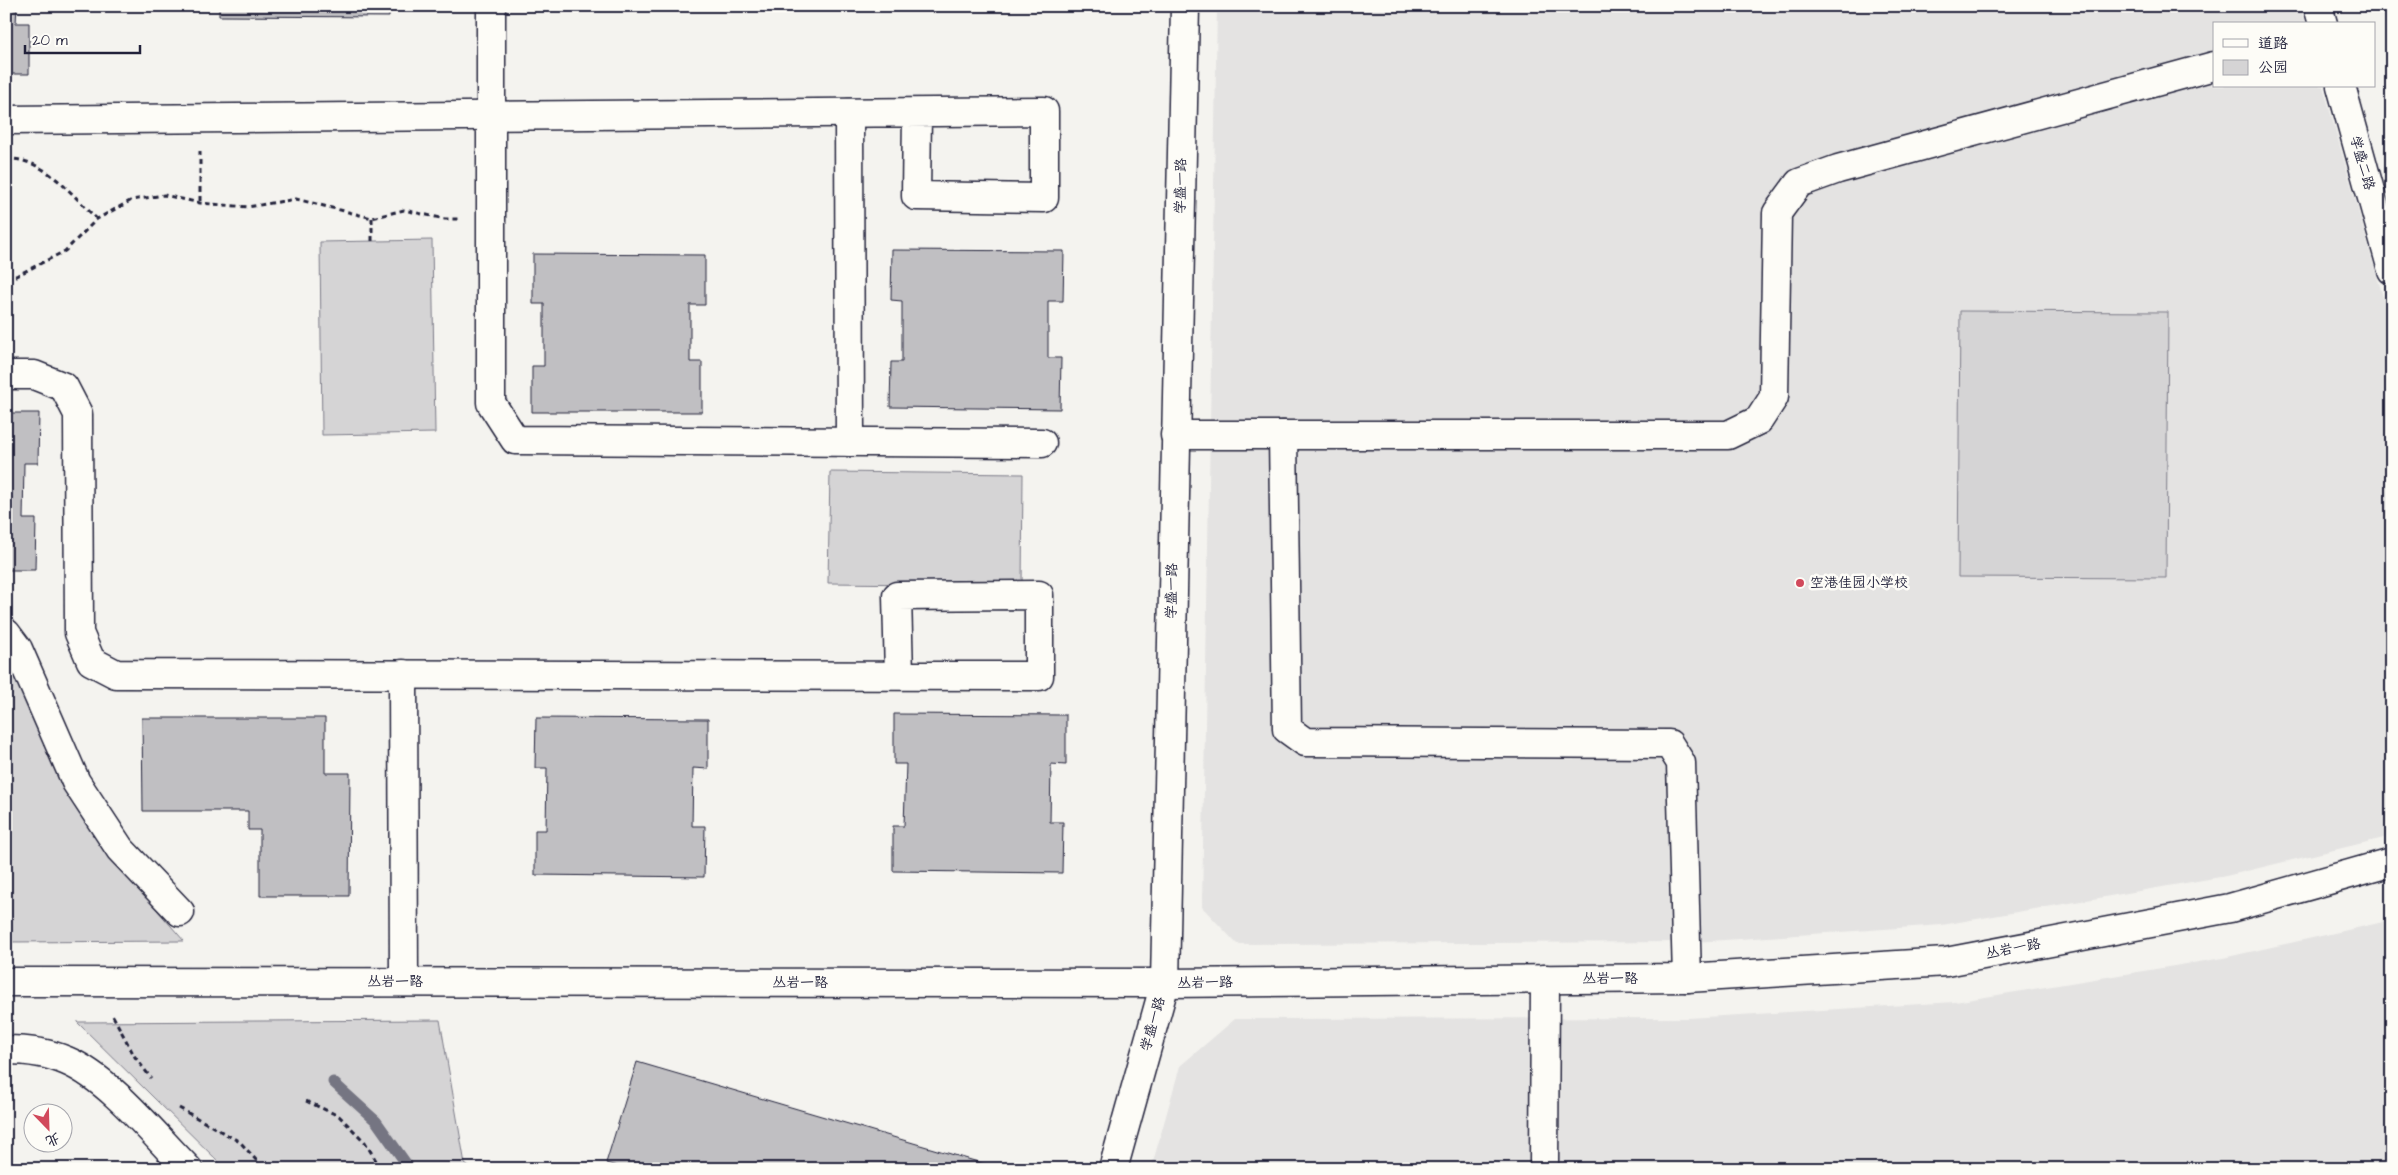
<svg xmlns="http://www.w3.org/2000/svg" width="2398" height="1175" font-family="'Architects Daughter','LXGW WenKai TC',sans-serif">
<rect width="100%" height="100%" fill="#f4f3ef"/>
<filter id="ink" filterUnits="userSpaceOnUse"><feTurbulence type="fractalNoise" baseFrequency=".02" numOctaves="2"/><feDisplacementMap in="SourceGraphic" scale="10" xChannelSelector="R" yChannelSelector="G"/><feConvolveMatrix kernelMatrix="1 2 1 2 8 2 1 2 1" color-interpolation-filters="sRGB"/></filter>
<g filter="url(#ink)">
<!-- built -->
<g fill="#e4e3e2">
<polygon points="1217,6 2301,6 2306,24 2214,24 2214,86 2323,86 2391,325 2392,836 2226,876 1942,925 1695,942 1237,944 1202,907"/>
<polygon points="2392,920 2392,1169 1151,1169 1180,1066 1235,1019 1688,1018 1955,1002 2223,958"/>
</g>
<!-- green -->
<g fill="#d5d4d5" stroke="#7c7b88">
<polygon points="432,240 435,433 322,435 320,242"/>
<polygon points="1960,311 2168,312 2166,578 1958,577"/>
<polygon points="830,472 1023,474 1022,585 828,583"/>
<polygon points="6,656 112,858 184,941 6,942"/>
<polygon points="440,1020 465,1164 472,1169 226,1169 77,1022"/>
</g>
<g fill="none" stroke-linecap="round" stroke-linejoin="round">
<!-- stream -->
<polyline stroke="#757582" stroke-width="11" points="333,1082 376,1121 410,1169"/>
</g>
<!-- building -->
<g fill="#c0bfc2" stroke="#22223b">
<polygon points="6,6 17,6 16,23 29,23 29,74 6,74"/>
<polygon points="219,6 389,6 389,17 219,16"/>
<polygon points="892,250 1064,251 1063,301 1048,301 1048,358 1061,358 1060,409 890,407 891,362 902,362 902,301 891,300"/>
<polygon points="533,254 705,255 705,305 690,305 690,362 702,362 702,412 532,412 532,366 544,366 544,304 533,304"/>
<polygon points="6,413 39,413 38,463 24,463 23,519 36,519 35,570 6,570"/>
<polygon points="894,714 1066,715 1066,765 1051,764 1050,822 1063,822 1062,873 893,871 893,826 904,826 906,764 894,764"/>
<polygon points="142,718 325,718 325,773 350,773 349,896 260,896 260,830 248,830 248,811 143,811"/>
<polygon points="536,718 708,719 708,769 693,768 692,826 705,826 704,877 535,875 535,830 546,830 547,768 535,768"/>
<polygon points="637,1062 1002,1169 628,1169 606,1163"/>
</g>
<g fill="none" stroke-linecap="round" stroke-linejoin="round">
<!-- minor casing -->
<g stroke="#22223b" stroke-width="31">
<g id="minor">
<polyline points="491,6 491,403 515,440 1042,443"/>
<polyline points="2318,6 2323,24"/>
<polyline points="2341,86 2392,270"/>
<polyline points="849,113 850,442"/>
<polyline points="6,120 1044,111 1044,198 916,196 917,113"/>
<polyline points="6,375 34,375 64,387 78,414 79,633 91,661 116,674 1039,676 1039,595 897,596 899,675"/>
<polyline points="1175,435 1728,435 1759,420 1774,397 1777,213 1799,183 1838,169 2214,66"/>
<polyline points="1283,435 1287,729 1305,742 1669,744 1681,763 1687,978"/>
<polyline points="6,633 18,649 76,782 120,849 180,912"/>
<polyline points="403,674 404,982"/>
<polyline points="6,982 1165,983 1687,978 1946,962 2230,908 2392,862"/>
<path d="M6 1050C26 1050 49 1053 67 1061 110 1079 154 1135 188 1169"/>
<polyline points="1113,1169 1165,983 1185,6"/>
<polyline points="1544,1169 1545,979"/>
</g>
</g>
<!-- path -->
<g stroke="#22223b" stroke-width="3" stroke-dasharray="5 4" stroke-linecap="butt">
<polyline points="200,151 200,203"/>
<path d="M6 159C44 157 72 195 97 219"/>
<polyline points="372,218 372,241"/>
<polyline points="6,277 16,276 65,251 97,219 132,200 164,195 200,203 248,207 296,199 372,218 404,210 445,219 458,219"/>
<polyline points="113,1016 135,1057 151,1078"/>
<polyline points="306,1101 339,1116 365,1142 381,1169"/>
<polyline points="179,1108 240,1142 264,1169"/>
</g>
<!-- minor -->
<use href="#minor" stroke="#fdfcf7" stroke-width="28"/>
</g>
</g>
<!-- markers -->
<circle fill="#d1495b" stroke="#fdfcf7" stroke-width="2" cx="1800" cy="583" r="5"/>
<g text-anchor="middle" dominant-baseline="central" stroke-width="5" stroke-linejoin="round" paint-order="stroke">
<!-- street labels -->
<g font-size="14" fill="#22223b" stroke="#fdfcf7">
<text transform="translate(2362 163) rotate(74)">学盛二路</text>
<text transform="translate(1181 186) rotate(-89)">学盛一路</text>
<text transform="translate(1172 591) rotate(-89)">学盛一路</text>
<text transform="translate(2013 949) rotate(-11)">丛岩一路</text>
<text x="1610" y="979">丛岩一路</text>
<text x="395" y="982">丛岩一路</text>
<text x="800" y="983">丛岩一路</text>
<text transform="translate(1205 983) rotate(-1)">丛岩一路</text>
<text transform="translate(1153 1024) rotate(-74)">学盛一路</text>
</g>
<!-- poi labels -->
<g font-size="14" fill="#22223b" stroke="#fdfcf7" text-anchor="start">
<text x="1810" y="583">空港佳园小学校</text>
</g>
</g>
<!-- margin -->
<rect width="2398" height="1175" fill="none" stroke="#fdfcf7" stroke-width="25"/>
<rect x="12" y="12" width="2373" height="1150" fill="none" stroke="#22223b" stroke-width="2" filter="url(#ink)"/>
<!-- legend -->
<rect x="2213" y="22" width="162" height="65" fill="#fdfcf7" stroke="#a5a5ac"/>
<rect x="2223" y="39" width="25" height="8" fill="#fdfcf7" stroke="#a5a5ac"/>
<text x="2258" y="48" font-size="15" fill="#22223b">道路</text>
<rect x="2223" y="60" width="25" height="15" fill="#d5d4d5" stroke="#a5a5ac"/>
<text x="2258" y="72" font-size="15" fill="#22223b">公园</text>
<!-- north arrow -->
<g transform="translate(48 1128) rotate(157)"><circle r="24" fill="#fdfcf7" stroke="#a5a5ac"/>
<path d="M0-4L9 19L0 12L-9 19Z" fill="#d1495b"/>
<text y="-8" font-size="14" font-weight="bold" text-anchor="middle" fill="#22223b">北</text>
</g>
<!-- scale -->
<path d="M25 45v8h115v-8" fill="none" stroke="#22223b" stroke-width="2.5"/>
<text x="32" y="45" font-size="15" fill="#22223b" stroke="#fdfcf7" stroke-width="4" paint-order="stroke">20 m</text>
</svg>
